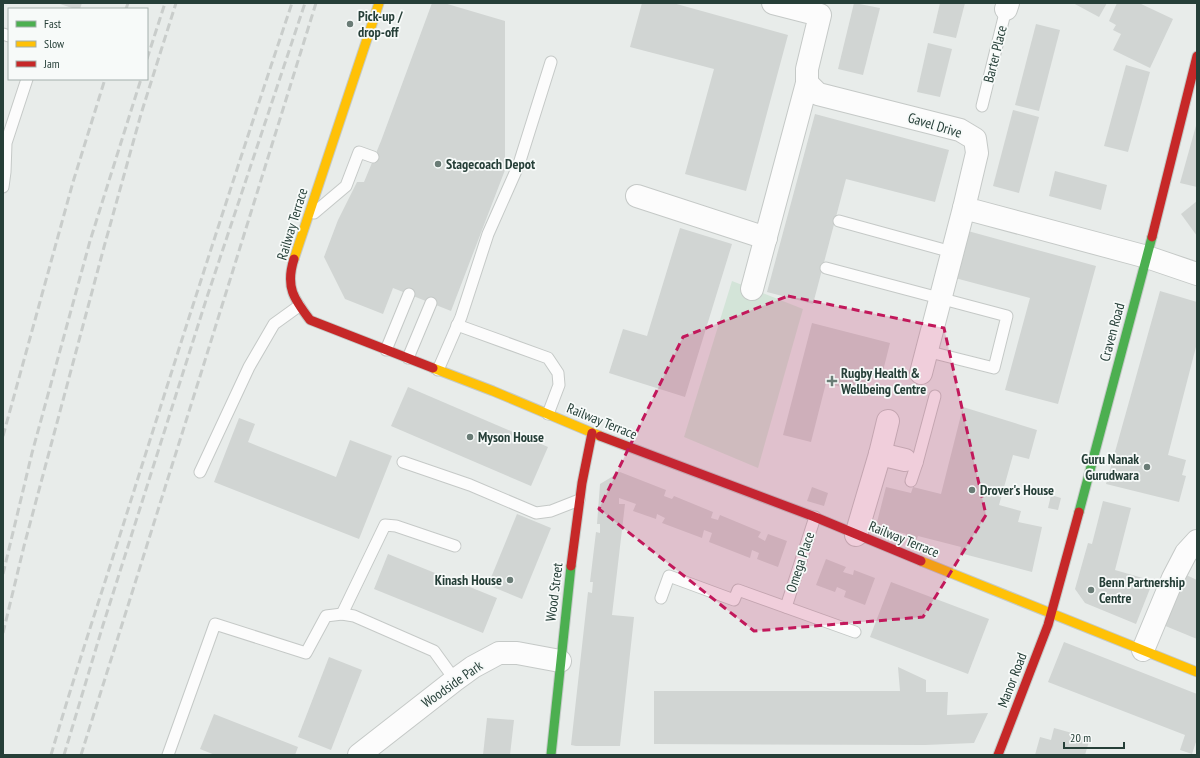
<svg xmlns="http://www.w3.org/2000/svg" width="1200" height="758" font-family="'PT Sans Narrow',sans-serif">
<rect width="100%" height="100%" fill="#e8ecea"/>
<!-- green -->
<polygon fill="#d3e4d8" points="732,281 803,309 758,468 684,437"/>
<!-- building -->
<g fill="#d1d5d3">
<polygon points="57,3 82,3 80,9 75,9"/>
<polygon points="432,3 444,3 505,21 505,170 451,311 393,288 383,314 345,299 324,257 338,220 357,182 364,182 381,141"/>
<polygon points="642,3 673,3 788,35 746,191 685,174 714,69 630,47"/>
<polygon points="854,3 880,8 863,75 838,69"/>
<polygon points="940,3 965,3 956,38 933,33"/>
<polygon points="1073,3 1107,3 1099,17"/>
<polygon points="1117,3 1139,3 1173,19 1150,68 1113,50 1121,34 1113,30 1116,25 1109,21"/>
<polygon points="1036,24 1060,30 1039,111 1015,105"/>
<polygon points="928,43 952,49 940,97 917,92"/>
<polygon points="1126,65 1150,72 1128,152 1104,146"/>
<polygon points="1013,110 1039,117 1019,193 993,186"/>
<polygon points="815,114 949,150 935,202 846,179 813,304 767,292"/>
<polygon points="1197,122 1197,187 1180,183"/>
<polygon points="1055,171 1107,185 1101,210 1049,196"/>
<polygon points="1197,201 1197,236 1181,214"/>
<polygon points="680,228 732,244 685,397 609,373 623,329 647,336"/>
<polygon points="968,231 1096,266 1058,404 1005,390 1030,298 955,278"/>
<polygon points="1160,291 1197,302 1197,343 1168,455 1186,460 1182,475 1186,476 1179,502 1106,484"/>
<polygon points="812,323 890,343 881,379 868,375 863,393 826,383 811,442 783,435"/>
<polygon points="408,387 548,447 531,486 391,426"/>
<polygon points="963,407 1037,430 1029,459 1013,455 999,505 1021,511 1018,522 1042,527 1032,572 960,553 961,547 918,536 916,541 905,538 906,534 876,526 886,487 911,493 913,487 941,494"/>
<polygon points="239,418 255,424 248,442 336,477 350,440 392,456 359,539 214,482"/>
<polygon points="620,472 666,490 664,496 672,499 674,496 713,512 711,518 718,520 720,515 761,532 758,537 765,541 768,534 787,541 778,567 757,559 759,553 752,550 750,558 709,542 712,533 704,530 702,538 662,523 665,518 657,514 656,519 633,511 636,504 619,498 619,504 625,504 612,615 634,617 620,746 576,746 571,745 588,592 592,593 593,582 590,582 596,532 600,533 600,524 597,524 600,484"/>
<polygon points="812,487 828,493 824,506 807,501"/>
<polygon points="1051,495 1061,498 1058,510 1048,508"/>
<polygon points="1103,501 1131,508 1115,570 1153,581 1136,624 1085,603 1075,589 1088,543 1092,544"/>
<polygon points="517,514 551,528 522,599 488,585"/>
<polygon points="388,554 497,598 483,633 374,589"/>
<polygon points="826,559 846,567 843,572 853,575 854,570 875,578 865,605 844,597 846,591 837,587 835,592 816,585"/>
<polygon points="1184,574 1197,580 1197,639 1163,625"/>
<polygon points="891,582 989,619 968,674 870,637"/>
<polygon points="1064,642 1197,694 1197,739 1192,754 1180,750 1185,735 1048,682"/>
<polygon points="329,657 362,670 331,750 298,737"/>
<polygon points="898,667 926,680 926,692 948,692 947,715 988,713 974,743 925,745 654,744 654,691 900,691"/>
<polygon points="214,714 298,747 295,755 215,755 200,749"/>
<polygon points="487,718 514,720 510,755 483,755"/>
<polygon points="1054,728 1090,738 1085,755 1035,755 1040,737 1051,740"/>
</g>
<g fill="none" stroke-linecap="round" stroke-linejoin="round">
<!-- lane casing -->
<g stroke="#c5c9c7" stroke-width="13">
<g id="lane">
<polyline points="3,34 9,36"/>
<polyline points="982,106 1006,9"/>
<polyline points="3,187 5,172 6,143 27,79"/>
<polyline points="314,213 346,186 359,152 373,157"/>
<polyline points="839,221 952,252"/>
<polyline points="826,268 1007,316 994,368 926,351"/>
<polyline points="457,325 548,358 558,373 559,385 548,414"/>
<polyline points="386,350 409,294"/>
<polyline points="408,358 431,303"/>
<polyline points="438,370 461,317 488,234 519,164 551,62"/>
<polyline points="403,462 470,485 536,513 551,511 579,500"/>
<polyline points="917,463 935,396"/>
<polyline points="200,472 249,367 274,324 299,306"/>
<polyline points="911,481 917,463 911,461"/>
<polyline points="661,598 669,576 734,600 738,590 855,632"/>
<polyline points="786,607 815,517"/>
<polyline points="342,614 385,525 396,526 455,546"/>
<polyline points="168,755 215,624 306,653 326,616 342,614 354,616 434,651 455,680"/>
</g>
</g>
<!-- street casing -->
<g stroke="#c5c9c7" stroke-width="24">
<g id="street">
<polyline points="773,3 820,15 807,69 807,83 818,94 960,130 975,139 977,153 964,208 1147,257 1197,274"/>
<polyline points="1006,9 1008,3"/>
<polyline points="637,196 766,238"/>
<polyline points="752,289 807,83"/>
<polyline points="921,373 964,208"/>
<polyline points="880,454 905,460"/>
<polyline points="856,535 880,454 888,421"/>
<polyline points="1143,650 1173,578 1186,553 1197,541"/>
<polyline points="359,755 455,680 473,667 499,653 517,653 560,661"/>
</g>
</g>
<!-- fast casing -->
<g stroke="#c4cac7" stroke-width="11">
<g id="fast">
<polyline points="1079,512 1152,237"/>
<polyline points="551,755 571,566"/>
</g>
</g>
<!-- slow casing -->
<g stroke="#c4cac7" stroke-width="11">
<g id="slow">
<polyline points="294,259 379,3"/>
<polyline points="433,368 493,391 600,436"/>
<polyline points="921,561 1197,672"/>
</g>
</g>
<!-- jam casing -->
<g stroke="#c4cac7" stroke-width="11">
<g id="jam">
<polyline points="1152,237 1197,56"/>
<path d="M294 259C285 287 294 299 310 320L433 368"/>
<polyline points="600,436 815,517 921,561"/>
<polyline points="571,566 582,483 592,433"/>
<polyline points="998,755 1048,625 1079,512"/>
</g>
</g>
<!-- lane -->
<use href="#lane" stroke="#fcfcfc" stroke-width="11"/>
<!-- street -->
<use href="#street" stroke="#fcfcfc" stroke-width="22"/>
<!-- fast -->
<use href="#fast" stroke="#4caf50" stroke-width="9"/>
<!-- slow -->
<use href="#slow" stroke="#ffc107" stroke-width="9"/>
<!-- jam -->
<use href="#jam" stroke="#c62828" stroke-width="9"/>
<!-- rail -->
<g stroke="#c9cdcb" stroke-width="3" stroke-dasharray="8 4" stroke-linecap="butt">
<polyline points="126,9 128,3"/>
<polyline points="147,59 165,3"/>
<polyline points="3,436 73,182 105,79"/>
<polyline points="3,574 32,453 90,241 141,79"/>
<polyline points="3,633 24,546 104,247 141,114 176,3"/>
<path d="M51 755C76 669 105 583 132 497 184 332 237 167 292 3"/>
<polyline points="64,755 103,625 207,297 305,3"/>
<polyline points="81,755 202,370 316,3"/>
</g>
</g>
<!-- marked area -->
<path fill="#c2185b" fill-opacity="0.2" stroke="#c2185b" stroke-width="3" stroke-dasharray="8 5" stroke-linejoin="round" d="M788 296 944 328 986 515 923 617 754 631 599 509 683 337Z"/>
<!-- markers -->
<g fill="#6a7c76" stroke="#f7faf9" stroke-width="1.5">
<circle cx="350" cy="24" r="4"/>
<circle cx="438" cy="164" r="4"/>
<path d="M830 375h4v4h4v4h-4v4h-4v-4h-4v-4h4z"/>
<circle cx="470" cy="437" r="4"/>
<circle cx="1147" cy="467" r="4"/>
<circle cx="972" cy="490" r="4"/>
<circle cx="510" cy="580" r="4"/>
<circle cx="1091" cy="590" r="4"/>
</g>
<g text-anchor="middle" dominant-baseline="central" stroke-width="3.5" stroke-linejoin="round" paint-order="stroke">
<!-- poi labels -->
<g font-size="14" font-weight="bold" fill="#263f38" stroke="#f7faf9" text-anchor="start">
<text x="358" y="16">Pick-up /<tspan x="358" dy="16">drop-off</tspan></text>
<text x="446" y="164">Stagecoach Depot</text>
<text x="841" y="373">Rugby Health &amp;<tspan x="841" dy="16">Wellbeing Centre</tspan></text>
<text x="478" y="437">Myson House</text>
<text x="1139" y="459" text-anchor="end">Guru Nanak<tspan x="1139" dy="16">Gurudwara</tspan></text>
<text x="980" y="490">Drover's House</text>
<text x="502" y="580" text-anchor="end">Kinash House</text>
<text x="1099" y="582">Benn Partnership<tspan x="1099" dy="16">Centre</tspan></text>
</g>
<!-- street labels -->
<g font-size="14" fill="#263f38" stroke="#f7faf9">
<text transform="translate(995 54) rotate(-76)">Barter Place</text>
<text transform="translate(935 125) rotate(17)">Gavel Drive</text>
<text transform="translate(292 224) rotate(-73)">Railway Terrace</text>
<text transform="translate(1112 332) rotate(-75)">Craven Road</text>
<text transform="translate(602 421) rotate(22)">Railway Terrace</text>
<text transform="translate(904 539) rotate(22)">Railway Terrace</text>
<text transform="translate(800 562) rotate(-72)">Omega Place</text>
<text transform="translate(554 592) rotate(-83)">Wood Street</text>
<text transform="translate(1012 680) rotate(-69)">Manor Road</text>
<text transform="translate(452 684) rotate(-35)">Woodside Park</text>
</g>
</g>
<!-- border -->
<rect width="1200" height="758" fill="none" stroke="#263f38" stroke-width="8"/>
<!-- legend -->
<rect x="8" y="8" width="140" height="72" fill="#f7faf9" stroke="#a3afac"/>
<rect x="16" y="21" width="20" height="6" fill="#4caf50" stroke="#a3afac"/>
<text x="44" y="28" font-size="12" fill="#263f38">Fast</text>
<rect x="16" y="41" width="20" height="6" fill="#ffc107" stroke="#a3afac"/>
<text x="44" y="48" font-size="12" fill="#263f38">Slow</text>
<rect x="16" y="61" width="20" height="6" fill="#c62828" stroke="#a3afac"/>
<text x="44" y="68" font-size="12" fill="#263f38">Jam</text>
<!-- scale -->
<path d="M1064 742v6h60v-6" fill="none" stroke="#263f38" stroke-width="2"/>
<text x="1070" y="742" font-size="12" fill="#263f38" stroke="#f7faf9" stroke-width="3" paint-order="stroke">20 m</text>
</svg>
